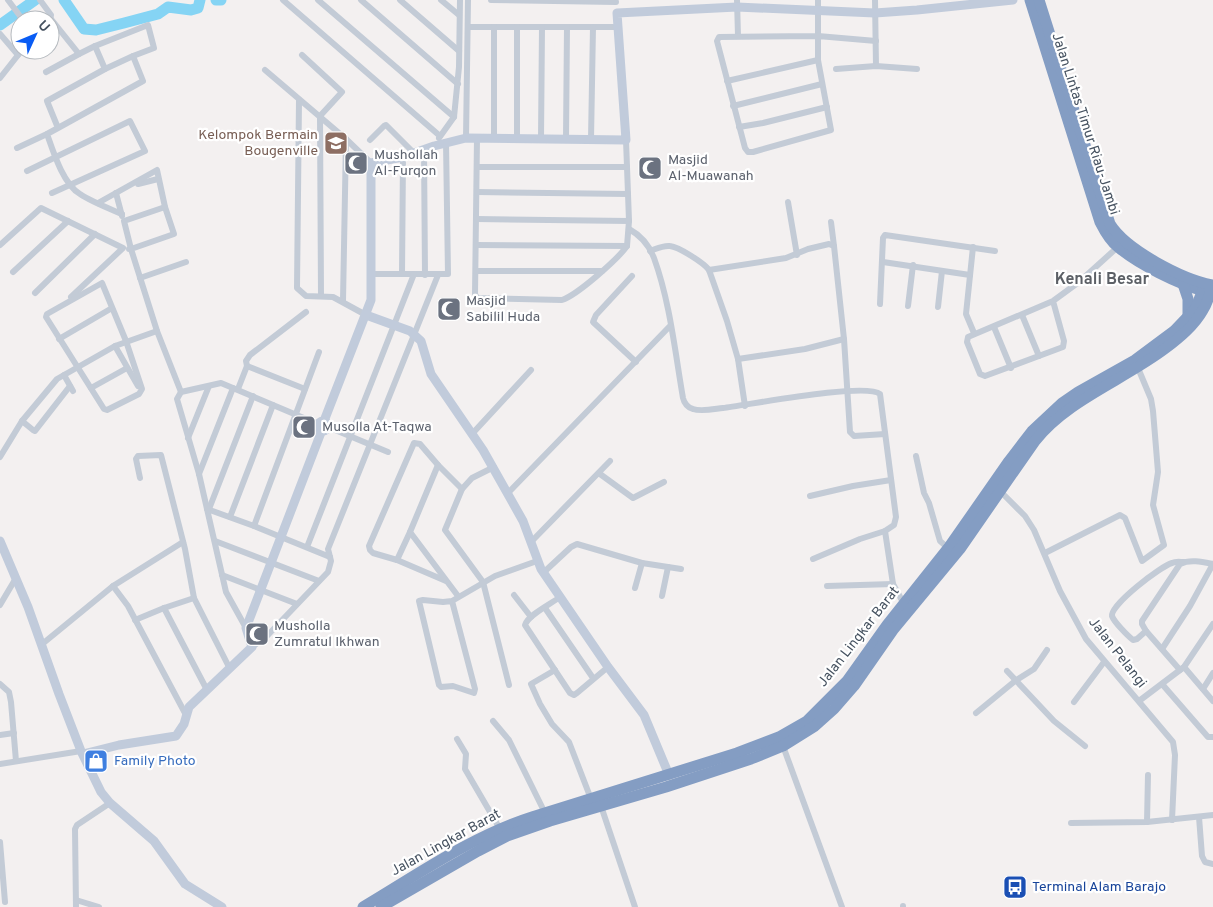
<svg xmlns="http://www.w3.org/2000/svg" width="1213" height="907" font-family="Overpass,sans-serif">
<rect width="100%" height="100%" fill="#f3f0f0"/>
<g fill="none" stroke-linecap="round" stroke-linejoin="round">
<!-- river -->
<g stroke="#85d4f4" stroke-width="11">
<polyline points="64,0 84,29 96,30 124,23 158,14 168,7 191,10 198,8 200,0"/>
<polyline points="216,0 221,0"/>
<polyline points="0,25 35,0"/>
</g>
<!-- street -->
<g stroke="#c3cbd6" stroke-width="6">
<polyline points="8,0 23,20"/>
<polyline points="40,0 51,15 50,21"/>
<polyline points="283,0 440,136"/>
<polyline points="318,0 454,117"/>
<polyline points="361,0 458,84"/>
<polyline points="400,0 459,51"/>
<polyline points="441,0 459,15"/>
<polyline points="491,0 616,2"/>
<polyline points="737,0 738,36"/>
<polyline points="818,0 818,60 831,130 753,152 748,152 745,148 717,41 719,37 818,36 876,41"/>
<polyline points="875,0 876,66"/>
<polyline points="51,19 79,54 95,46 148,25 154,48 133,56"/>
<polyline points="468,27 618,27"/>
<polyline points="0,34 18,55"/>
<polyline points="95,46 105,69"/>
<polyline points="302,55 342,92 320,116 321,295"/>
<polyline points="836,69 876,66 917,69"/>
<polyline points="265,70 346,139 371,163"/>
<polyline points="46,72 79,54"/>
<polyline points="0,78 22,50"/>
<polyline points="727,81 818,60"/>
<polyline points="299,100 297,288 306,296 333,297 366,315"/>
<polyline points="733,106 822,84"/>
<polyline points="739,127 763,123 827,107"/>
<path d="M58 128 47 101 105 69 133 56 143 81 58 128 47 134C53 151 63 184 80 194 92 202 108 208 122 214"/>
<polyline points="439,138 454,117 459,67 460,0"/>
<polyline points="466,138 468,0"/>
<path d="M477 138 475 294 477 298 562 300C577 295 617 260 627 246L629 221 626 140"/>
<polyline points="494,138 494,27"/>
<polyline points="517,138 517,27"/>
<polyline points="541,138 542,27"/>
<polyline points="566,138 567,27"/>
<polyline points="591,139 593,27"/>
<polyline points="370,140 384,126 386,125 414,153"/>
<polyline points="17,148 47,134"/>
<polyline points="424,149 425,275"/>
<polyline points="477,167 627,167"/>
<polyline points="27,171 130,121 145,151 52,193"/>
<polyline points="138,184 158,179"/>
<polyline points="477,192 628,194"/>
<polyline points="116,193 122,216"/>
<polyline points="788,202 797,255"/>
<polyline points="98,203 157,170 165,207 174,234 131,249 157,331 181,392"/>
<polyline points="477,219 629,221"/>
<polyline points="831,222 834,246"/>
<path d="M629 229C640 235 649 245 654 258 670 302 675 352 683 398 684 403 688 408 693 409 701 412 714 409 723 408 748 405 866 382 880 394L896 517 894 525 885 531 893 584 904 604"/>
<polyline points="0,245 41,208 123,248 71,297"/>
<polyline points="476,245 627,246"/>
<polyline points="973,247 966,314 974,333"/>
<polyline points="129,249 131,249 124,221 165,207"/>
<path d="M650 251C656 249 663 245 670 246 679 247 704 263 709 270L727 321 738 359 745 406"/>
<polyline points="883,262 970,275"/>
<polyline points="709,270 786,258 808,249 829,244 834,246 844,339 850,432 854,436 885,434"/>
<polyline points="476,271 602,271"/>
<polyline points="13,272 68,221"/>
<polyline points="372,274 448,274 446,142"/>
<polyline points="402,274 403,157"/>
<polyline points="632,276 596,315 593,322 636,362"/>
<polyline points="140,278 186,262"/>
<polygon points="102,283 126,341 142,389 139,394 107,410 104,409 46,317 47,314"/>
<polyline points="35,293 95,234"/>
<polyline points="343,301 346,139"/>
<polyline points="1053,301 1064,341 1063,347 985,376 980,374 967,342 968,337 1053,301 1079,282 1120,245"/>
<polyline points="880,304 883,238 885,235 995,251"/>
<polyline points="908,306 913,265"/>
<polyline points="938,307 942,271"/>
<polyline points="1022,315 1039,356"/>
<polyline points="994,327 1011,368"/>
<polyline points="59,339 112,308"/>
<polyline points="115,346 138,386"/>
<polyline points="738,359 805,349 844,339"/>
<polyline points="247,366 246,361 250,355 306,312"/>
<polyline points="64,375 73,391"/>
<polyline points="91,388 127,368"/>
<polyline points="238,389 247,366 305,389"/>
<polyline points="22,421 33,430 35,431 70,386"/>
<polyline points="328,427 388,452"/>
<polyline points="472,434 531,370"/>
<polyline points="188,438 209,386"/>
<polyline points="916,456 924,493 929,503 940,541 948,548"/>
<polyline points="0,457 22,421 57,379 115,346 157,331"/>
<polyline points="494,467 472,478 462,489 445,530 483,582 509,685"/>
<polyline points="199,474 233,388"/>
<polyline points="600,474 633,498 664,482"/>
<polyline points="140,478 136,459 138,456 161,455 185,549 194,598 230,669"/>
<polyline points="1000,491 1025,516 1034,530 1060,591 1086,639 1173,742 1175,755 1172,820"/>
<polyline points="508,493 670,326"/>
<polyline points="810,496 853,486 891,480"/>
<polyline points="207,509 254,526 330,557"/>
<polyline points="209,509 253,396"/>
<polyline points="230,517 273,405"/>
<polyline points="254,526 319,352"/>
<polyline points="410,532 397,560 446,581"/>
<polyline points="215,541 319,581"/>
<polyline points="531,542 610,461"/>
<polyline points="307,547 414,274"/>
<polyline points="1045,553 1120,515 1125,518 1142,561 1164,545 1153,505 1158,472 1153,411 1151,399 1138,368"/>
<polyline points="813,559 860,539 885,531"/>
<polyline points="397,560 373,553 370,550 369,546 414,443 420,444 438,465"/>
<polyline points="543,573 571,547 577,544 642,563 681,569"/>
<polyline points="222,575 297,604"/>
<polyline points="113,586 128,606 186,715"/>
<polyline points="827,586 893,584"/>
<polyline points="635,588 642,563"/>
<polyline points="514,595 531,617"/>
<polyline points="458,596 410,532 438,465 462,489"/>
<polyline points="662,596 668,567"/>
<path d="M560 597C551 604 528 615 525 625L570 693 574 695 577 693 608 667"/>
<polyline points="452,601 475,689 474,693 453,686 441,687 439,685 419,601 423,600 443,602 452,601 495,576 537,561"/>
<polyline points="0,605 16,578"/>
<polyline points="164,608 207,690"/>
<polyline points="545,608 593,678"/>
<polyline points="135,620 164,608 194,598"/>
<polyline points="246,628 226,592 199,474 177,399 181,392 221,383 318,424"/>
<path d="M1146 631 1137 639 1133 640C1128 636 1114 622 1112 616 1110 605 1161 566 1172 563 1176 561 1180 562 1184 562"/>
<polyline points="41,645 113,586 183,542"/>
<polyline points="252,647 266,637 328,572 331,561 328,549 438,275"/>
<polyline points="1162,649 1190,606 1213,564"/>
<polyline points="1184,667 1213,701"/>
<polyline points="555,670 531,684 540,704 552,724 569,742 591,799"/>
<path d="M1180 670 1146 631 1142 624V621L1180 564C1190 559 1203 562 1213 564"/>
<polyline points="1007,671 1054,721 1085,746"/>
<polyline points="0,684 9,692 11,702 16,761"/>
<polyline points="1162,684 1208,737 1213,737"/>
<polyline points="1203,689 1213,673"/>
<polyline points="1139,701 1184,667 1213,624"/>
<polyline points="1074,702 1104,662"/>
<polyline points="976,713 1015,681 1034,669 1047,650"/>
<polyline points="493,721 509,740 545,813"/>
<polyline points="0,735 14,733"/>
<polyline points="457,739 466,754 465,769 500,829"/>
<polyline points="783,746 842,907"/>
<polyline points="0,764 81,751"/>
<polyline points="601,806 635,907"/>
<polyline points="1199,817 1202,856 1205,862 1213,864"/>
<polyline points="1147,822 1148,775"/>
<polyline points="1071,823 1147,822 1213,815"/>
<polyline points="0,842 5,902"/>
<polyline points="76,900 99,907"/>
<polyline points="903,906 903,907"/>
<polyline points="76,907 75,829 77,825 110,803"/>
</g>
<!-- secondary -->
<g stroke="#c1cbdb" stroke-width="9">
<polyline points="366,315 410,331 421,341 431,374 483,450 523,521 541,569 608,667 644,715 669,775"/>
<polyline points="324,421 371,300 371,163 403,157 434,146 466,138 626,140 617,13 737,7 875,13 917,10 1013,0"/>
<circle cx="323" cy="426" r="5"/>
<polyline points="0,541 28,607 59,694 81,751 101,792 110,803 154,841 185,884 222,907"/>
<polyline points="83,754 119,745 176,736 184,724 189,707 252,647 246,628 322,430"/>
</g>
<!-- highway -->
<g stroke="#849dc3" stroke-width="11">
<path d="M1030 0 1100 222C1105 232 1110 241 1118 247 1138 264 1178 284 1204 291"/>
<polyline points="1183,284 1188,299 1188,317"/>
<path d="M363 907C417 875 472 836 532 817L737 753 779 737 807 721 847 681 887 625 949 547 1009 461 1032 431 1062 403 1078 392 1135 360 1174 331 1195 309 1205 285"/>
<path d="M381 907 478 851 507 836 550 821 666 787 751 759 783 746 815 726 834 709 854 686 893 630 960 549 1035 441C1067 400 1124 380 1166 348 1179 338 1194 326 1203 310 1208 303 1210 294 1212 285 1182 279 1126 250 1110 224L1039 0"/>
</g>
</g>
<!-- icons -->
<defs>
<g id="school-square" transform="scale(1.25)"><rect x="-9" y="-9" width="18" height="18" rx="4" fill="#8d6e63" stroke="#fff"/><path d="M0-5L7-2L0 1L-7-2ZM-4 1L0 2.5L4 1V4Q0 6-4 4Z" fill="#fff"/></g>
<g id="mosque-square" transform="scale(1.25)"><rect x="-9" y="-9" width="18" height="18" rx="4" fill="#6b7280" stroke="#fff"/><path d="M3.5-4.9A6 6 0 1 0 3.5 4.9A5 5 0 1 1 3.5-4.9Z" fill="#fff"/></g>
<g id="shop-square" transform="scale(1.25)"><rect x="-9" y="-9" width="18" height="18" rx="4" fill="#3f7fe0" stroke="#fff"/><path d="M-5-2.5h2.3a2.7 3.5 0 0 1 5.4 0H5L5.5 6h-11ZM-1.5-2.5h3a1.5 2.3 0 0 0-3 0Z" fill="#fff"/></g>
<g id="bus-square" transform="scale(1.25)"><rect x="-9" y="-9" width="18" height="18" rx="4" fill="#1a4fb4" stroke="#fff"/><path d="M-5-6H5V4H4V6H2V4H-2V6H-4V4H-5ZM-3.5-4V0h7V-4ZM-3.5 1.2v1.5H-2V1.2ZM2 1.2v1.5H3.5V1.2Z" fill="#fff"/></g>
</defs>
<g fill-rule="evenodd">
<use href="#school-square" x="336" y="143"/>
<use href="#mosque-square" x="356" y="163"/>
<use href="#mosque-square" x="650" y="168"/>
<use href="#mosque-square" x="449" y="309"/>
<use href="#mosque-square" x="304" y="427"/>
<use href="#mosque-square" x="257" y="634"/>
<use href="#shop-square" x="96" y="761"/>
<use href="#bus-square" x="1015" y="887"/>
</g>
<g text-anchor="middle" dominant-baseline="central" stroke-width="4.5" stroke-linejoin="round" paint-order="stroke">
<!-- street labels -->
<g font-size="14" fill="#465260" stroke="#fff">
<text transform="translate(1085 124) rotate(72)">Jalan Lintas Timur Riau-Jambi</text>
<text transform="translate(859 637) rotate(-52)">Jalan Lingkar Barat</text>
<text transform="translate(1117 653) rotate(52)">Jalan Pelangi</text>
<text transform="translate(446 843) rotate(-29)">Jalan Lingkar Barat</text>
</g>
<!-- education labels -->
<g font-size="14" fill="#785e54" stroke="#fff" text-anchor="end">
<text x="318" y="135">Kelompok Bermain<tspan x="318" dy="16">Bougenville</tspan></text>
</g>
<!-- worship labels -->
<g font-size="14" fill="#5b616d" stroke="#fff" text-anchor="start">
<text x="374" y="155">Mushollah<tspan x="374" dy="16">Al-Furqon</tspan></text>
<text x="668" y="160">Masjid<tspan x="668" dy="16">Al-Muawanah</tspan></text>
<text x="466" y="301">Masjid<tspan x="466" dy="16">Sabilil Huda</tspan></text>
<text x="322" y="427">Musolla At-Taqwa</text>
<text x="274" y="626">Musholla<tspan x="274" dy="16">Zumratul Ikhwan</tspan></text>
</g>
<!-- shop labels -->
<g font-size="14" fill="#366cbe" stroke="#fff" text-anchor="start">
<text x="114" y="761">Family Photo</text>
</g>
<!-- transit labels -->
<g font-size="14" fill="#164399" stroke="#fff" text-anchor="start">
<text x="1032" y="887">Terminal Alam Barajo</text>
</g>
<!-- quarter labels -->
<g font-size="16" font-weight="bold" fill="#5c6066" stroke="#fff">
<text x="1102" y="280">Kenali Besar</text>
</g>
</g>
<!-- north arrow -->
<g transform="translate(35 35) rotate(46)"><circle r="24" fill="#ffffff" stroke="#b5babf"/>
<path d="M0-4L9 19L0 12L-9 19Z" fill="#095cf4"/>
<text y="-8" font-size="14" font-weight="bold" text-anchor="middle" fill="#465260">U</text>
</g>
</svg>
